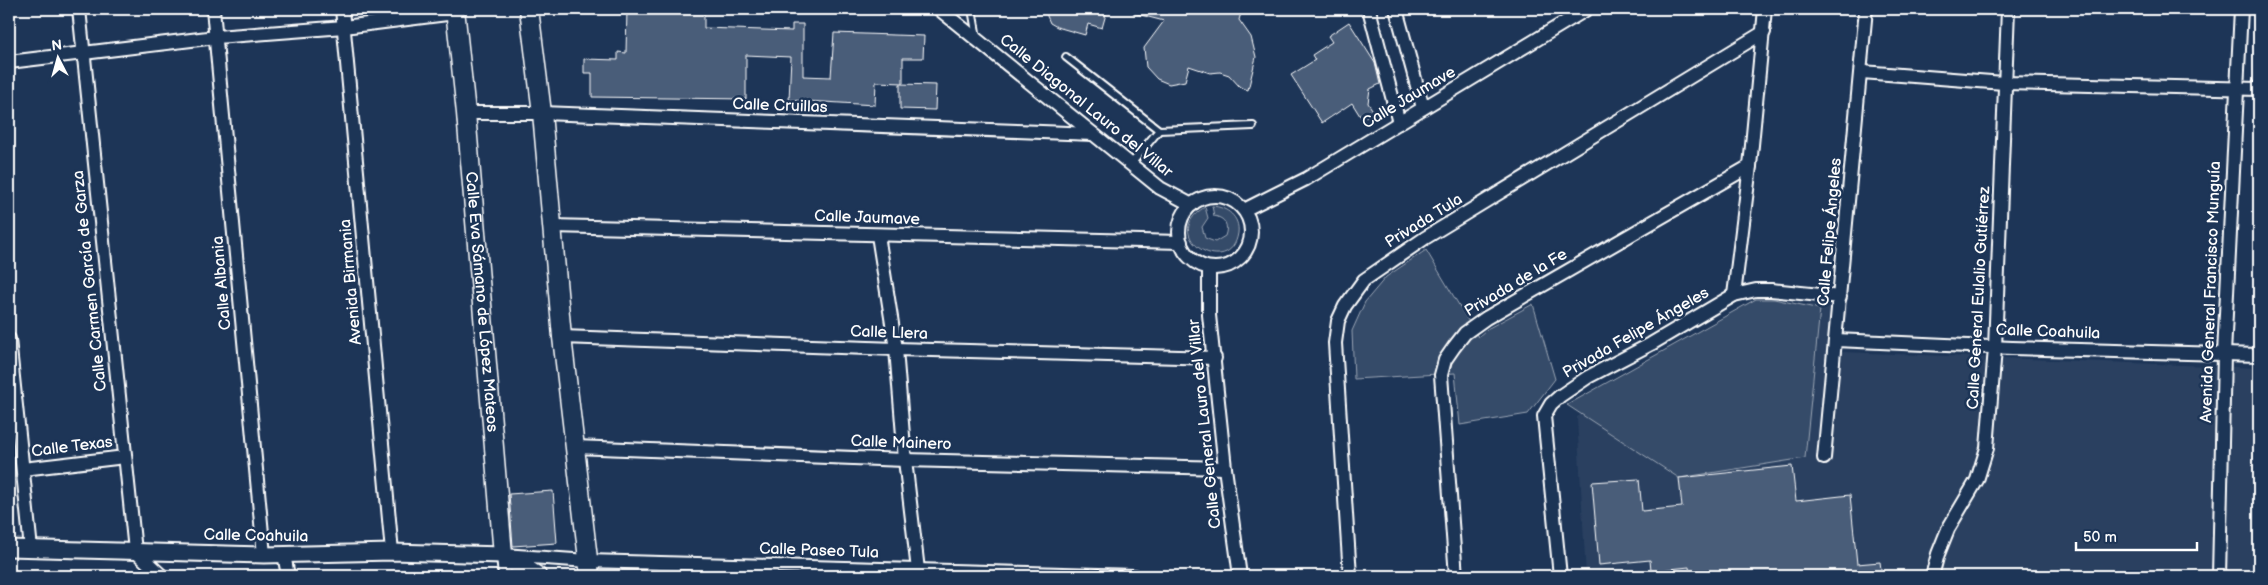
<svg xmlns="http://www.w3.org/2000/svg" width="2268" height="585" font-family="'Balsamiq Sans',sans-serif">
<rect width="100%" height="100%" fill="#1d3557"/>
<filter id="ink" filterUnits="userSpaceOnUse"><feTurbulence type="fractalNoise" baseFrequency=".02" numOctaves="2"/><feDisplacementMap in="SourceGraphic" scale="10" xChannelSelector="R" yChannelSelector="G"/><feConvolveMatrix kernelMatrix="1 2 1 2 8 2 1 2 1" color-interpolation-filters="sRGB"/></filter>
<g filter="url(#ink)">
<!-- built -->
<polygon fill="#2a4161" points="1764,301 1848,307 1841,352 2259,368 2259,576 1586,576 1577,417"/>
<!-- green -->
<g fill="#364b69" stroke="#9aa5b4">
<path d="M1212 206C1227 207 1240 217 1238 233 1231 281 1156 236 1205 207L1208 218 1202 227 1205 238 1215 242 1225 236C1229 225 1225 218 1214 216Z"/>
<polygon points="1426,250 1478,337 1487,329 1533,304 1555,379 1528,414 1460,425 1455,373 1354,379 1352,331 1365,302 1386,277"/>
<polygon points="1756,299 1774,299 1820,309 1805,458 1679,478 1567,405"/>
</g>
<!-- building -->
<g fill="#4a5d79" stroke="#fff">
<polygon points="627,9 704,9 704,28 792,31 792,24 803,24 803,76 831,77 834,33 924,36 923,58 903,58 903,83 876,82 875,105 789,100 791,57 746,55 746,99 592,97 592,73 584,73 584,59 618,60 618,52 626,53"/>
<polygon points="1044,9 1087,9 1106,14 1102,28 1088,24 1085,35 1057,27 1050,23"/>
<polygon points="1134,9 1242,9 1239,20 1251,37 1256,57 1248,90 1240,87 1229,75 1220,72 1210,73 1189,66 1185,81 1169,84 1157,79 1146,67 1144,48 1164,21 1133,13"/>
<polygon points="1349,22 1375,63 1380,84 1370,89 1368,103 1374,112 1362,119 1352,103 1322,123 1291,75 1315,60 1312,55 1332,42 1328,36"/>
<polygon points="900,84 936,85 935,110 900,109"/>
<polygon points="1792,466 1796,501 1850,495 1857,564 1880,562 1882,576 1690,576 1689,567 1651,571 1650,560 1599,565 1592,482 1639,479 1642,511 1682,507 1679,478"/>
<polygon points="553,491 557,543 513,546 509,494"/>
</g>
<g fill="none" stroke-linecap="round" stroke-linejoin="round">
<!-- service casing -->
<g stroke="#fff" stroke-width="10">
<g id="service">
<polyline points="972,9 977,38"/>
<polyline points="1066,57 1159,130 1253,126"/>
<polyline points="1131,164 1159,130"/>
</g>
</g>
<!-- minor casing -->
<g stroke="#fff" stroke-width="16">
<g id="minor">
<polyline points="79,9 135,551 162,576"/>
<polyline points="213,9 264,555"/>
<polyline points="342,9 392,552"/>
<polyline points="939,9 1160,188 1192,205"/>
<polyline points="1369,9 1399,123"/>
<polyline points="1396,9 1423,108"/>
<polyline points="9,62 216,37 344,27 455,13"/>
<polyline points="1862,72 2004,83 2259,89"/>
<polyline points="466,113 542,113 1093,134"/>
<circle cx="1215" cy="232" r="36"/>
<polyline points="1244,210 1306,179 1587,9"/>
<polyline points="552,226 1181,242"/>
<polyline points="878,235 896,349 905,460 918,570"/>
<polyline points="1209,268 1209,315 1225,468 1240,576"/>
<polyline points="1734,295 1750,166 1765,9"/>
<polyline points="562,337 896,349 1215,358"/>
<polyline points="9,339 31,549"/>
<polyline points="1836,340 2012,348 2259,355"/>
<polyline points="575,447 905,460 1225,468"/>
<polyline points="1824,458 1866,9"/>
<polyline points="23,469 125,457"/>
<polyline points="284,554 288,576"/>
<polyline points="505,576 503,555 588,561 1135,576"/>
<polyline points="1350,576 1335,343 1338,321 1345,306 1364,280 1425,238 1764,32"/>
<polyline points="1456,576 1441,375 1445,360 1454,347 1465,333 1486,318 1750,166"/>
<polyline points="1560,576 1544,416 1551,404 1560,396 1588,377 1651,344 1734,295 1756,290 1771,290 1840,297"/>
<polyline points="1932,576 1938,554 1948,529 1977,480 1987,448 1995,348 2008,9"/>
<polyline points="2219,576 2224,354 2241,9"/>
</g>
</g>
<!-- tertiary casing -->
<g stroke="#fff" stroke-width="19">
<polyline id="tertiary" points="9,548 264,555 392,552 503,555"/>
</g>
<!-- secondary casing -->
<g stroke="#fff" stroke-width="21">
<g id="secondary">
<path id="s1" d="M455 9 466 113 503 555 537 576"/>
<polyline points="529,9 542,113 562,337 590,576"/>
</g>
</g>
<!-- service -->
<use href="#service" stroke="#1d3557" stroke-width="6"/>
<!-- minor -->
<use href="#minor" stroke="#1d3557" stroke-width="12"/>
<!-- tertiary -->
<use href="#tertiary" stroke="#1d3557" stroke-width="15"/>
<!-- secondary -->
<use href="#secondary" stroke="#1d3557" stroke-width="18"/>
</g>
</g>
<g text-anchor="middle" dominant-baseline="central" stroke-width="5" stroke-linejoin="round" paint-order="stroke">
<!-- street labels -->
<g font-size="16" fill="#fff" stroke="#1d3557">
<text transform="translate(1409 98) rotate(-31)">Calle Jaumave</text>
<text transform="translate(780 106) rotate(2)">Calle Cruillas</text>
<text transform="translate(1086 106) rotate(39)">Calle Diagonal Lauro del Villar</text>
<text transform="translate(867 218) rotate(2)">Calle Jaumave</text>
<text transform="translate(1424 221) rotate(-32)">Privada Tula</text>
<text transform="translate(1830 232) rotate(-85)">Calle Felipe Ángeles</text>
<text transform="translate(90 281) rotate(-96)">Calle Carmen García de Garza</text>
<text transform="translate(351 282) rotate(-95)">Avenida Birmania</text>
<text transform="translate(222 283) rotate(-95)">Calle Albania</text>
<text transform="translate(1516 283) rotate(-31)">Privada de la Fe</text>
<text transform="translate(2211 292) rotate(-88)">Avenida General Francisco Munguía</text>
<text transform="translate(1979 298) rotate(-87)">Calle General Eulalio Gutiérrez</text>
<text stroke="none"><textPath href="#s1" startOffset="294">Calle Eva Sámano de López Mateos</textPath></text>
<text transform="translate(2048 332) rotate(2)">Calle Coahuila</text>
<text transform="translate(889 333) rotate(2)">Calle Llera</text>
<text transform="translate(1636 333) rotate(-30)">Privada Felipe Ángeles</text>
<text transform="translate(1205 424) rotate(-96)">Calle General Lauro del Villar</text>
<text transform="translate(901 443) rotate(2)">Calle Mainero</text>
<text transform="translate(72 447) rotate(-7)">Calle Texas</text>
<text transform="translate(256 536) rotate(1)">Calle Coahuila</text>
<text transform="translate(819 551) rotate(2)">Calle Paseo Tula</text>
</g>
</g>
<!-- margin -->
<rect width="2268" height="585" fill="none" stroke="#1d3557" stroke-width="30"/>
<rect x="15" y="15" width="2238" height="555" fill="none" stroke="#fff" stroke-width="2" filter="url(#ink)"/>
<!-- north arrow -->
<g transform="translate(58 58) rotate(354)" stroke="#1d3557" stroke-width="4" paint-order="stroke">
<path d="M0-4L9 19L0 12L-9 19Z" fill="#ffffff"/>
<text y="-8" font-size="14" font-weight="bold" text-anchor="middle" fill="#ffffff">N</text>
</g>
<!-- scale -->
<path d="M2076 542v8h121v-8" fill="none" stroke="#ffffff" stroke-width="2.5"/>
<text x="2083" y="542" font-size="15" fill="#ffffff" stroke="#1d3557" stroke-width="4" paint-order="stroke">50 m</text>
</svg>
